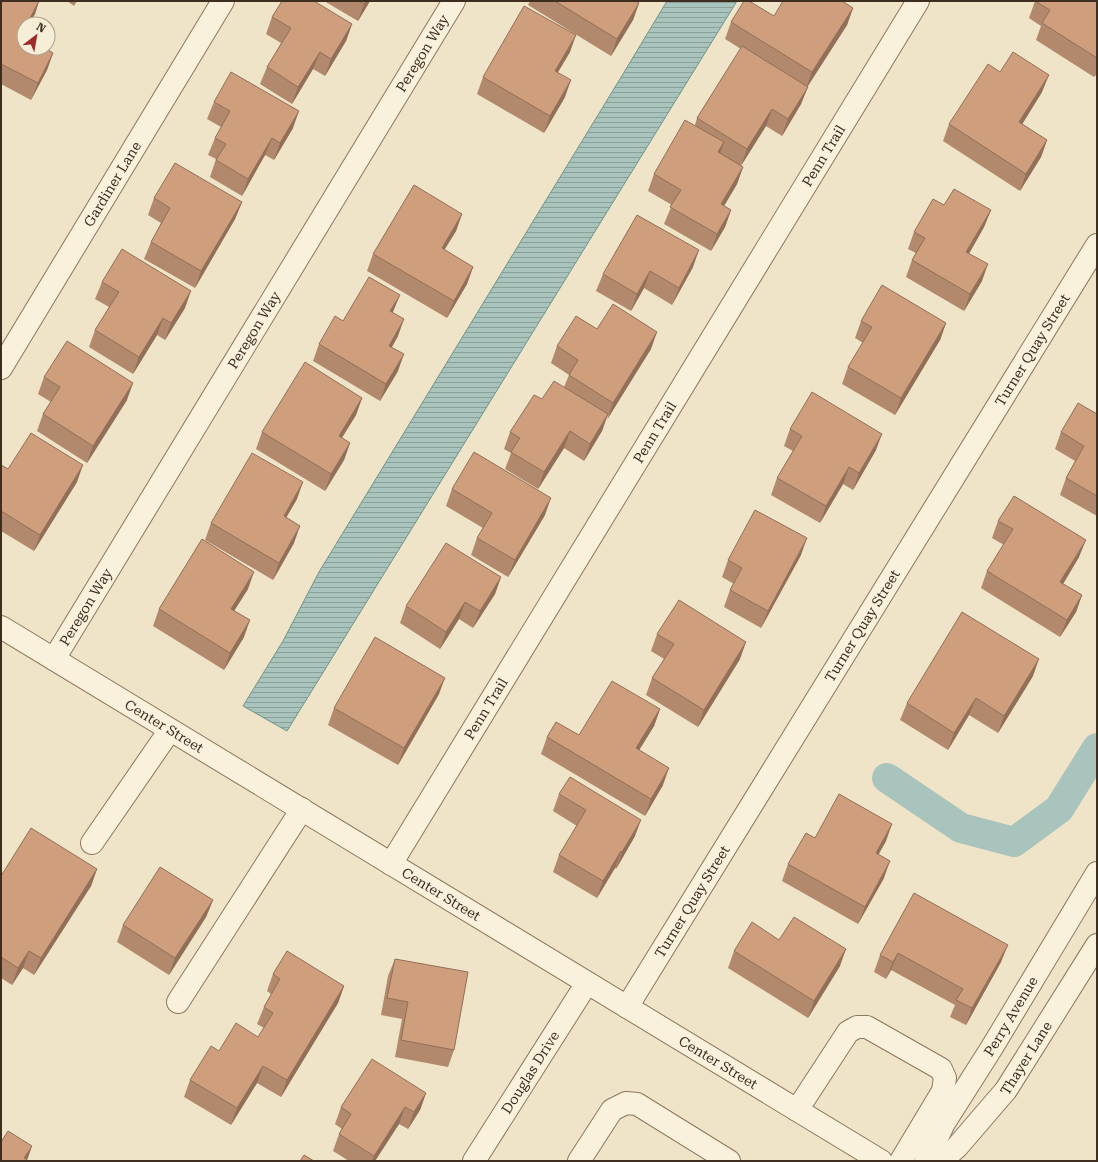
<svg xmlns="http://www.w3.org/2000/svg" width="1098" height="1162" font-family="'Roboto Serif',serif">
<defs>
<pattern id="water-rules" width="6" height="5" patternUnits="userSpaceOnUse"><rect width="6" height="5" fill="#a9c4bc"/><path d="M0 2.5h6" fill="none" stroke="#8ba098"/></pattern>
</defs>
<rect width="100%" height="100%" fill="#f0e4c8"/>
<!-- water -->
<polygon fill="url(#water-rules)" stroke="#6f938a" points="667,1 737,1 287,731 243,706 283,641 319,572 623,74"/>
<g fill="none" stroke-linecap="round" stroke-linejoin="round">
<!-- canal -->
<polyline stroke="#a9c4bc" stroke-width="30" points="887,778 961,828 1014,842 1059,809 1097,748"/>
<!-- minor casing -->
<g stroke="#8d765c" stroke-width="24">
<g id="minor">
<path id="s1" d="M1 368 223 1"/>
<path id="s2" d="M1 627 881 1161"/>
<path id="s3" d="M54 659 454 1"/>
<polyline points="92,843 170,730"/>
<path id="s4" d="M391 864 918 1"/>
<polyline points="178,1002 302,809"/>
<path id="s5" d="M627 1007 1097 245"/>
<polyline points="797,1110 848,1032 857,1027 867,1027 941,1069 945,1078 943,1091 901,1161"/>
<path id="s6" d="M474 1161 587 983"/>
<polyline points="579,1161 612,1110 626,1103 637,1104 729,1161"/>
<path id="s7" d="M926 1161 944 1123 991 1049 1097 873"/>
<path id="s8" d="M941 1161 957 1147 1006 1090 1097 945"/>
</g>
</g>
<!-- minor -->
<use href="#minor" stroke="#faf1dc" stroke-width="22"/>
</g>
<!-- wall -->
<g fill="#b2896c">
<polygon points="1,1 39,1 35,14 29,24 24,24 24,34 23,36 53,53 47,70 31,100 1,84"/>
<polygon points="67,1 77,1 74,6"/>
<polygon points="324,1 370,1 358,21"/>
<polygon points="530,1 636,1 639,3 633,20 611,56 528,5"/>
<polygon points="1035,1 1097,1 1097,74 1094,77 1036,40 1041,26 1029,18"/>
<polygon points="853,8 847,25 807,87 801,104 782,136 766,126 741,165 743,167 737,184 724,206 731,210 725,227 711,251 664,224 672,205 648,191 654,174 695,125 697,118 741,49 725,39 731,22"/>
<polygon points="272,17 352,24 346,41 325,76 313,69 292,104 260,84 267,67 281,43 266,34"/>
<polygon points="570,52 558,72 565,97 544,133 477,94 483,77"/>
<polygon points="1000,72 1042,92 1022,124 1047,140 1041,157 1020,191 943,141 949,124"/>
<polygon points="214,102 293,128 274,160 265,155 242,196 210,177 216,159 208,155 215,138 221,127 207,119"/>
<polygon points="154,198 242,202 235,219 195,288 144,259 151,242 161,223 148,215"/>
<polygon points="944,205 991,210 984,227 969,254 982,281 964,311 906,277 912,260 916,253 908,249 914,232"/>
<polygon points="462,214 456,231 444,250 473,267 467,284 447,318 367,271 373,254"/>
<polygon points="693,267 672,305 644,288 631,311 596,291 603,274"/>
<polygon points="102,282 185,308 165,340 157,335 133,374 89,347 95,330 109,307 95,299"/>
<polygon points="393,312 393,313 398,336 392,347 398,371 380,401 313,361 319,344 343,321"/>
<polygon points="861,321 946,323 940,340 895,415 842,384 848,367 863,343 855,338"/>
<polygon points="597,329 651,349 606,419 602,431 584,461 564,448 538,489 505,469 511,453 504,449 510,432 542,399 564,387 569,375 551,363 557,346"/>
<polygon points="44,377 127,400 87,463 37,431 43,414 51,402 38,394"/>
<polygon points="362,398 356,415 342,438 350,443 344,460 325,491 256,449 262,432"/>
<polygon points="1097,414 1097,516 1060,495 1066,478 1075,461 1055,449 1061,432"/>
<polygon points="790,429 876,450 853,490 843,484 820,523 771,495 777,478 793,451 784,446"/>
<polygon points="1,465 8,469 77,482 34,551 1,531"/>
<polygon points="452,489 545,515 508,577 471,555 477,538 483,528 446,506"/>
<polygon points="297,499 286,518 294,543 273,580 205,540 211,523"/>
<polygon points="998,521 1079,557 1063,584 1082,595 1076,612 1060,637 981,588 987,571 1004,545 992,538"/>
<polygon points="801,555 761,628 724,607 730,590 734,584 722,577 728,560"/>
<polygon points="501,577 495,594 473,628 459,619 440,649 400,623 406,606"/>
<polygon points="248,589 234,611 244,637 224,670 153,626 159,609"/>
<polygon points="657,634 740,659 698,727 646,695 652,678 664,659 651,651"/>
<polygon points="1033,676 998,733 969,715 948,750 900,720 907,703"/>
<polygon points="439,694 398,765 328,725 334,708"/>
<polygon points="660,709 654,726 639,750 663,785 645,816 541,754 547,737 579,735"/>
<polygon points="559,794 635,836 616,869 615,868 597,898 553,872 559,855 577,826 553,811"/>
<polygon points="815,838 886,841 878,854 884,878 858,924 782,881 788,864"/>
<polygon points="97,869 91,886 34,975 23,968 12,985 1,978 1,876"/>
<polygon points="914,893 1001,962 966,1025 950,1017 955,1005 891,970 886,979 874,972 880,955"/>
<polygon points="213,900 206,917 169,975 117,942 123,925"/>
<polygon points="779,940 840,966 808,1018 728,968 734,951"/>
<polygon points="395,959 454,1050 448,1067 395,1057 402,1019 381,1015 388,976"/>
<polygon points="273,974 344,986 338,1003 281,1097 257,1083 231,1125 184,1097 190,1080 258,1037 264,1028 257,1024 264,1007 271,994 267,991"/>
<polygon points="426,1093 420,1110 408,1129 399,1124 375,1161 349,1161 333,1151 339,1134 342,1129 335,1124 341,1107"/>
</g>
<!-- shaded-wall -->
<g fill="#916f58">
<polygon points="39,1 35,14 29,24 27,24"/>
<polygon points="366,1 370,1 358,21 364,4"/>
<polygon points="639,3 633,20 611,56 617,39"/>
<polygon points="853,8 847,25 806,89 812,72"/>
<polygon points="352,24 346,41 325,76 331,59"/>
<polygon points="24,29 24,34 15,52 21,35"/>
<polygon points="576,35 570,52 549,87 555,71"/>
<polygon points="320,52 313,69 292,104 298,87"/>
<polygon points="53,53 47,70 31,100 38,83"/>
<polygon points="1049,75 1042,92 1013,139 1019,122"/>
<polygon points="571,80 565,97 544,133 550,116"/>
<polygon points="808,87 801,104 782,136 788,119"/>
<polygon points="772,109 766,126 741,166 747,149"/>
<polygon points="299,111 293,128 274,160 280,143"/>
<polygon points="272,138 265,155 242,196 248,179"/>
<polygon points="1047,140 1041,157 1020,191 1026,174"/>
<polygon points="724,142 718,159 718,152"/>
<polygon points="743,167 737,184 715,221 721,204"/>
<polygon points="242,202 235,219 195,288 201,271"/>
<polygon points="731,210 725,227 711,251 717,234"/>
<polygon points="991,210 984,227 960,269 966,252"/>
<polygon points="462,214 456,231 435,265 442,248"/>
<polygon points="699,250 693,267 672,305 679,288"/>
<polygon points="988,264 982,281 964,311 970,294"/>
<polygon points="473,267 467,284 447,318 454,301"/>
<polygon points="650,271 644,288 631,311 637,294"/>
<polygon points="191,291 185,308 165,340 171,323"/>
<polygon points="400,295 393,312 384,328 390,311"/>
<polygon points="163,318 157,335 133,374 139,357"/>
<polygon points="404,319 398,336 383,362 389,346"/>
<polygon points="946,323 940,340 895,415 901,398"/>
<polygon points="657,332 651,349 607,420 613,403"/>
<polygon points="404,354 398,371 380,401 386,384"/>
<polygon points="133,383 127,400 87,463 93,446"/>
<polygon points="362,398 356,415 332,453 339,436"/>
<polygon points="608,414 602,431 584,461 590,444"/>
<polygon points="570,431 564,448 538,489 544,472"/>
<polygon points="882,434 876,450 853,490 859,473"/>
<polygon points="350,443 344,460 325,491 331,474"/>
<polygon points="83,465 77,482 34,551 40,535"/>
<polygon points="849,467 843,484 820,523 826,506"/>
<polygon points="303,482 297,499 277,533 284,516"/>
<polygon points="551,498 545,515 508,577 515,560"/>
<polygon points="300,526 294,543 273,580 279,563"/>
<polygon points="807,538 801,555 761,628 768,611"/>
<polygon points="1086,540 1079,557 1054,599 1060,582"/>
<polygon points="254,572 248,589 225,625 231,609"/>
<polygon points="501,577 495,594 473,628 480,611"/>
<polygon points="1082,595 1076,612 1060,637 1067,620"/>
<polygon points="465,602 459,619 440,649 446,632"/>
<polygon points="250,620 244,637 224,670 230,653"/>
<polygon points="746,642 740,659 698,727 704,710"/>
<polygon points="1039,659 1033,676 998,733 1004,716"/>
<polygon points="445,678 439,694 398,765 404,748"/>
<polygon points="976,698 969,715 948,750 954,733"/>
<polygon points="660,709 654,726 630,765 636,748"/>
<polygon points="669,768 663,785 645,816 651,799"/>
<polygon points="641,820 635,836 616,869 622,852"/>
<polygon points="892,824 886,841 870,870 876,853"/>
<polygon points="621,851 615,868 597,898 603,881"/>
<polygon points="890,861 884,878 858,924 865,907"/>
<polygon points="97,869 91,886 34,975 41,958"/>
<polygon points="213,900 206,917 169,975 175,958"/>
<polygon points="1008,945 1001,962 966,1025 972,1008"/>
<polygon points="846,949 840,966 808,1018 814,1001"/>
<polygon points="29,951 23,968 12,985 18,968"/>
<polygon points="898,953 891,970 886,979 893,962"/>
<polygon points="344,986 338,1003 281,1097 287,1080"/>
<polygon points="263,1066 257,1083 231,1125 237,1108"/>
<polygon points="426,1093 420,1110 408,1129 414,1112"/>
<polygon points="405,1107 399,1124 375,1161 372,1161 374,1156"/>
<polygon points="32,1146 28,1158 26,1161 24,1158"/>
</g>
<!-- building -->
<g fill="#cf9f7d" stroke="#916f58">
<polygon points="1,1 39,1 27,24 24,24 24,29 21,35 24,37 24,48 45,48 53,53 38,83 1,64"/>
<polygon points="282,1 314,1 352,24 331,59 320,52 298,87 267,67 291,28 272,17"/>
<polygon points="359,1 366,1 364,4"/>
<polygon points="555,1 636,1 639,3 617,39"/>
<polygon points="744,1 749,1 774,16 783,1 842,1 853,8 812,72 731,22"/>
<polygon points="1035,1 1097,1 1097,58 1042,23 1050,10"/>
<polygon points="524,6 576,35 555,71 571,80 550,116 483,77"/>
<polygon points="742,46 808,87 788,119 772,109 747,149 697,118"/>
<polygon points="1013,52 1049,75 1019,122 1047,140 1026,174 949,124 988,64 1000,72"/>
<polygon points="231,72 299,111 280,143 272,138 248,179 216,160 226,144 215,138 230,111 214,102"/>
<polygon points="685,120 724,142 718,152 743,167 721,204 731,210 717,234 670,207 681,190 654,174"/>
<polygon points="175,163 242,202 201,271 151,242 170,208 154,198"/>
<polygon points="414,185 462,214 442,248 473,267 454,301 373,254"/>
<polygon points="954,189 991,210 966,252 988,264 970,294 912,260 925,238 914,232 933,199 944,205"/>
<polygon points="637,215 699,250 679,288 650,271 637,294 603,274"/>
<polygon points="122,249 191,291 171,323 163,318 139,357 95,330 119,292 102,282"/>
<polygon points="369,277 400,295 390,311 404,319 389,346 404,354 386,384 319,344 335,316 343,321"/>
<polygon points="882,285 946,323 901,398 848,367 872,327 861,321"/>
<polygon points="613,304 657,332 613,403 569,375 578,360 557,346 576,316 597,329"/>
<polygon points="67,341 133,383 93,446 43,414 60,387 44,377"/>
<polygon points="305,362 362,398 339,436 350,443 331,474 262,432"/>
<polygon points="554,381 608,414 590,444 570,431 544,472 511,452 520,438 510,432 534,395 542,399"/>
<polygon points="812,392 882,434 859,473 849,467 826,506 777,478 802,436 790,429"/>
<polygon points="1078,403 1097,414 1097,496 1066,478 1084,446 1061,432"/>
<polygon points="31,433 83,465 40,535 1,511 1,465 8,469"/>
<polygon points="474,452 551,498 515,560 477,538 492,513 452,489"/>
<polygon points="252,453 303,482 284,516 300,526 279,563 211,523"/>
<polygon points="1014,496 1086,540 1060,582 1082,595 1067,620 987,571 1013,529 998,521"/>
<polygon points="755,510 807,538 768,611 730,590 742,568 728,560"/>
<polygon points="202,539 254,572 231,609 250,620 230,653 159,609"/>
<polygon points="446,543 501,577 480,611 465,602 446,632 406,606"/>
<polygon points="679,600 746,642 704,710 652,678 674,644 657,634"/>
<polygon points="962,612 1039,659 1004,716 976,698 954,733 907,703"/>
<polygon points="375,637 445,678 404,748 334,708"/>
<polygon points="612,681 660,709 636,748 669,768 651,799 547,737 556,722 579,735"/>
<polygon points="570,777 641,820 622,852 621,851 603,881 559,855 586,810 559,794"/>
<polygon points="839,794 892,824 876,853 890,861 865,907 788,864 806,833 815,838"/>
<polygon points="31,828 97,869 41,958 29,951 18,968 1,957 1,876"/>
<polygon points="160,867 213,900 175,958 123,925"/>
<polygon points="914,893 1008,945 972,1008 956,1000 963,989 898,953 893,962 880,955"/>
<polygon points="794,917 846,949 814,1001 734,951 752,922 779,940"/>
<polygon points="287,951 344,986 287,1080 263,1066 237,1108 190,1080 211,1046 219,1051 236,1023 258,1037 273,1013 264,1007 280,979 273,974"/>
<polygon points="395,959 468,972 454,1050 401,1040 408,1002 387,998"/>
<polygon points="372,1059 426,1093 414,1112 405,1107 374,1156 339,1134 351,1114 341,1107"/>
<polygon points="8,1131 32,1146 24,1158 29,1161 1,1161 1,1142"/>
<polygon points="304,1155 314,1161 300,1161"/>
</g>
<g text-anchor="middle" dominant-baseline="central" stroke-width="3.5" stroke-linejoin="round" paint-order="stroke">
<!-- street labels -->
<g font-size="14" fill="#3d2e20" stroke="#f7eed8">
<text stroke="none"><textPath href="#s3" startOffset="709">Peregon Way</textPath></text>
<text stroke="none"><textPath href="#s4" startOffset="830">Penn Trail</textPath></text>
<text stroke="none"><textPath href="#s1" startOffset="215">Gardiner Lane</textPath></text>
<text stroke="none"><textPath href="#s3" startOffset="385">Peregon Way</textPath></text>
<text stroke="none"><textPath href="#s5" startOffset="772">Turner Quay Street</textPath></text>
<text stroke="none"><textPath href="#s4" startOffset="506">Penn Trail</textPath></text>
<text stroke="none"><textPath href="#s3" startOffset="61">Peregon Way</textPath></text>
<text stroke="none"><textPath href="#s5" startOffset="448">Turner Quay Street</textPath></text>
<text stroke="none"><textPath href="#s4" startOffset="182">Penn Trail</textPath></text>
<text stroke="none"><textPath href="#s2" startOffset="191">Center Street</textPath></text>
<text stroke="none"><textPath href="#s2" startOffset="515">Center Street</textPath></text>
<text stroke="none"><textPath href="#s5" startOffset="124">Turner Quay Street</textPath></text>
<text stroke="none"><textPath href="#s7" startOffset="168">Perry Avenue</textPath></text>
<text stroke="none"><textPath href="#s8" startOffset="134">Thayer Lane</textPath></text>
<text stroke="none"><textPath href="#s2" startOffset="839">Center Street</textPath></text>
<text stroke="none"><textPath href="#s6" startOffset="105">Douglas Drive</textPath></text>
</g>
</g>
<!-- border -->
<rect width="1098" height="1162" fill="none" stroke="#3d2e20" stroke-width="4"/>
<!-- north arrow -->
<g transform="translate(36 36) rotate(31)"><circle r="19" fill="#f7eed8" stroke="#ada18e"/>
<path d="M0-3L7 15L0 10L-7 15Z" fill="#9e2a2b"/>
<text y="-6" font-size="11" font-weight="bold" text-anchor="middle" fill="#3d2e20">N</text>
</g>
</svg>
